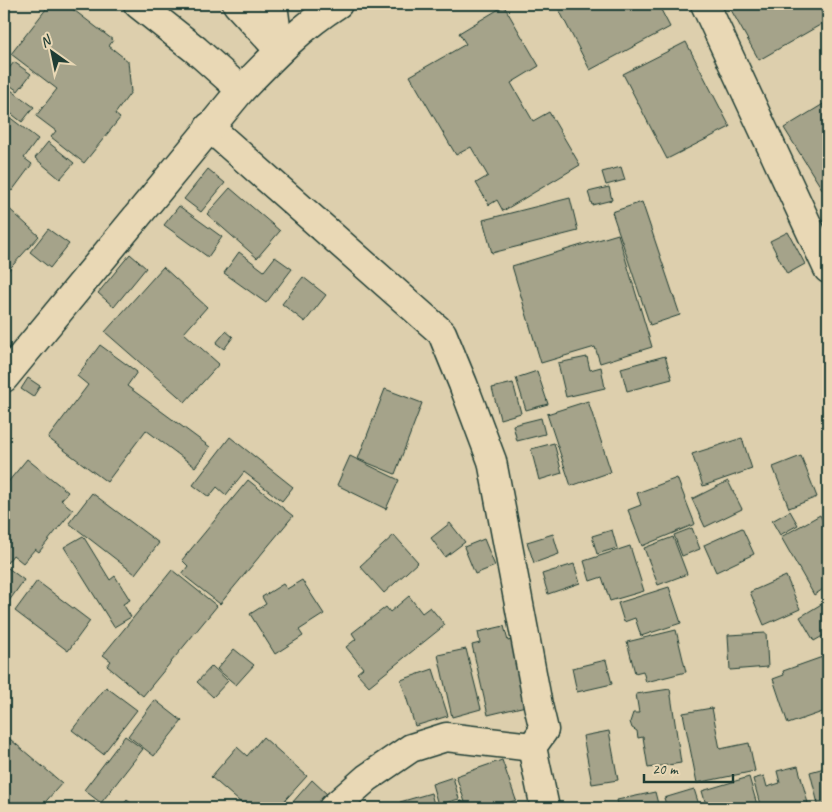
<svg xmlns="http://www.w3.org/2000/svg" width="832" height="812" font-family="Caveat,sans-serif">
<rect width="100%" height="100%" fill="#ddcfad"/>
<filter id="ink" filterUnits="userSpaceOnUse"><feTurbulence type="fractalNoise" baseFrequency=".02" numOctaves="2"/><feDisplacementMap in="SourceGraphic" scale="10" xChannelSelector="R" yChannelSelector="G"/><feConvolveMatrix kernelMatrix="1 2 1 2 8 2 1 2 1" color-interpolation-filters="sRGB"/></filter>
<g filter="url(#ink)">
<!-- building -->
<g fill="#a5a38a" stroke="#1f3d34">
<polygon points="50,4 66,4 113,40 109,46 128,61 131,92 115,114 120,118 84,163 51,137 56,131 36,116 57,89 11,54"/>
<polygon points="556,4 658,4 670,27 590,70"/>
<polygon points="737,4 817,4 827,21 759,60 730,8"/>
<polygon points="504,6 539,66 511,83 533,121 549,112 580,165 503,211 497,200 489,205 476,183 488,176 471,147 456,155 410,76 466,44 459,33"/>
<polygon points="686,42 730,127 667,159 623,74"/>
<polygon points="14,62 31,74 18,91 4,81 4,75"/>
<polygon points="4,85 34,107 22,122 4,108"/>
<polygon points="825,103 828,109 828,185 822,189 784,128"/>
<polygon points="4,113 38,139 24,158 32,164 12,191 4,185"/>
<polygon points="48,142 74,163 60,179 35,158"/>
<polygon points="621,167 625,180 606,185 602,172"/>
<polygon points="208,169 225,183 201,212 184,199"/>
<polygon points="609,187 612,200 592,205 588,192"/>
<polygon points="230,188 280,231 257,258 207,214"/>
<polygon points="570,198 578,231 492,253 483,220"/>
<polygon points="642,202 680,315 650,325 612,212"/>
<polygon points="4,204 39,236 4,275"/>
<polygon points="179,206 222,237 208,257 164,225"/>
<polygon points="48,229 69,244 50,268 30,252"/>
<polygon points="788,232 805,264 787,274 770,241"/>
<polygon points="618,234 652,347 600,363 595,347 541,363 512,266"/>
<polygon points="239,252 264,271 275,257 292,269 266,303 224,273"/>
<polygon points="130,254 146,268 114,307 98,293"/>
<polygon points="163,267 207,307 184,333 219,364 185,402 105,332"/>
<polygon points="303,277 326,295 305,322 282,304"/>
<polygon points="226,331 233,337 224,349 216,343"/>
<polygon points="100,345 137,372 127,386 210,447 195,467 146,430 107,482 48,438 88,385 77,376"/>
<polygon points="665,356 672,379 627,391 621,368"/>
<polygon points="587,357 590,370 601,367 605,388 566,397 558,363"/>
<polygon points="537,371 548,404 526,410 516,378"/>
<polygon points="28,378 40,386 33,397 21,389"/>
<polygon points="513,383 521,413 500,419 492,388"/>
<polygon points="385,389 422,403 395,474 358,459"/>
<polygon points="588,401 611,472 571,486 547,414"/>
<polygon points="541,418 545,434 517,441 513,425"/>
<polygon points="230,437 293,487 282,501 244,472 226,495 217,487 209,497 193,485"/>
<polygon points="742,438 752,469 703,486 692,454"/>
<polygon points="554,443 562,473 539,480 531,449"/>
<polygon points="350,456 399,480 386,509 337,485"/>
<polygon points="801,456 817,497 789,508 773,467"/>
<polygon points="27,459 68,492 61,500 73,510 39,552 35,549 23,563 13,555 7,563 4,560 4,479 8,482"/>
<polygon points="677,478 695,524 642,546 628,510 641,505 637,493"/>
<polygon points="248,480 293,516 220,604 182,574 188,566 182,560"/>
<polygon points="728,481 742,509 705,527 692,499"/>
<polygon points="92,493 159,543 135,574 69,523"/>
<polygon points="790,511 798,525 780,535 772,521"/>
<polygon points="820,515 828,531 828,586 814,595 781,537"/>
<polygon points="450,523 465,542 445,557 431,538"/>
<polygon points="692,528 700,549 682,556 674,535"/>
<polygon points="742,528 754,554 716,572 704,545"/>
<polygon points="612,530 617,548 597,554 592,536"/>
<polygon points="553,534 559,554 534,563 527,542"/>
<polygon points="394,535 418,562 384,593 360,566"/>
<polygon points="83,536 110,580 115,576 130,600 123,604 131,617 114,627 64,547"/>
<polygon points="673,537 687,574 658,585 644,548"/>
<polygon points="484,539 495,566 475,574 464,547"/>
<polygon points="630,546 644,591 610,601 602,577 590,581 584,561"/>
<polygon points="574,564 580,583 548,594 542,574"/>
<polygon points="4,565 24,580 9,601 4,597"/>
<polygon points="172,570 217,606 143,696 107,666 111,661 103,655"/>
<polygon points="786,576 800,609 764,625 750,592"/>
<polygon points="302,580 324,614 299,630 303,636 275,654 250,614 266,604 262,597 283,584 287,589"/>
<polygon points="37,581 90,621 68,651 15,611"/>
<polygon points="669,587 681,623 641,636 635,618 624,622 618,603"/>
<polygon points="409,596 422,613 430,607 445,625 369,686 357,673 363,668 346,647 356,639 352,633 386,607 390,612"/>
<polygon points="828,600 828,633 814,641 800,617"/>
<polygon points="504,626 508,641 519,638 534,704 488,715 472,645 480,643 478,632"/>
<polygon points="676,630 686,672 646,682 643,671 635,673 627,642"/>
<polygon points="766,633 768,667 730,670 728,635"/>
<polygon points="234,649 254,665 236,685 217,669"/>
<polygon points="466,649 481,709 452,717 438,655"/>
<polygon points="828,655 828,710 788,724 773,679 784,675 783,671"/>
<polygon points="606,660 612,684 577,692 572,668"/>
<polygon points="212,666 228,681 213,697 197,682"/>
<polygon points="433,669 448,716 415,726 401,680"/>
<polygon points="106,687 137,710 103,754 72,730"/>
<polygon points="670,689 681,763 648,768 643,737 638,738 637,731 632,728 630,722 633,713 639,713 636,694"/>
<polygon points="155,700 182,721 154,756 128,736"/>
<polygon points="712,708 720,749 749,743 755,771 697,783 683,713"/>
<polygon points="609,731 618,780 592,784 583,736"/>
<polygon points="4,734 62,783 40,808 25,808 18,802 13,808 4,808"/>
<polygon points="125,736 143,749 101,803 84,790"/>
<polygon points="263,737 307,776 278,808 247,808 211,777 237,747 247,756"/>
<polygon points="502,760 516,800 494,808 467,808 456,776"/>
<polygon points="798,766 809,807 772,808 772,806 761,808 753,779 764,776 767,787 780,783 777,771"/>
<polygon points="828,767 828,808 819,808 810,772"/>
<polygon points="453,777 459,799 438,805 432,784"/>
<polygon points="749,777 758,808 707,808 702,791"/>
<polygon points="312,780 329,796 318,808 298,808 292,803"/>
<polygon points="694,789 700,808 667,808 664,798"/>
<polygon points="655,792 659,808 619,808 617,800"/>
<polygon points="431,793 435,808 402,808 400,802"/>
<polygon points="127,800 137,808 120,808"/>
<polygon points="462,801 464,808 442,808 442,807"/>
</g>
<g fill="none" stroke-linecap="round" stroke-linejoin="round">
<!-- minor casing -->
<g stroke="#1f3d34" stroke-width="31">
<g id="minor">
<polyline points="138,4 196,50 241,90"/>
<polyline points="237,4 279,50"/>
<polyline points="273,4 279,50"/>
<polyline points="705,4 828,269"/>
<polyline points="209,127 442,333 463,384 492,461 538,705 544,730 532,747 545,808"/>
<path d="M4 378 241 90C272 58 300 28 338 4"/>
<polyline points="333,808 367,778 411,748 446,737 532,747"/>
</g>
</g>
<!-- minor -->
<use href="#minor" stroke="#e9d8b5" stroke-width="28"/>
</g>
</g>
<!-- margin -->
<rect width="832" height="812" fill="none" stroke="#e9d8b5" stroke-width="20"/>
<rect x="10" y="10" width="812" height="792" fill="none" stroke="#1f3d34" stroke-width="2" filter="url(#ink)"/>
<!-- north arrow -->
<g transform="translate(52 52) rotate(327)" stroke="#e9d8b5" stroke-width="4" paint-order="stroke">
<path d="M0-4L9 19L0 12L-9 19Z" fill="#1f3d34"/>
<text y="-8" font-size="14" font-weight="bold" text-anchor="middle" fill="#1f3d34">N</text>
</g>
<!-- scale -->
<path d="M644 774v8h89v-8" fill="none" stroke="#1f3d34" stroke-width="2.5"/>
<text x="652" y="774" font-size="15" fill="#1f3d34" stroke="#e9d8b5" stroke-width="4" paint-order="stroke">20 m</text>
</svg>
